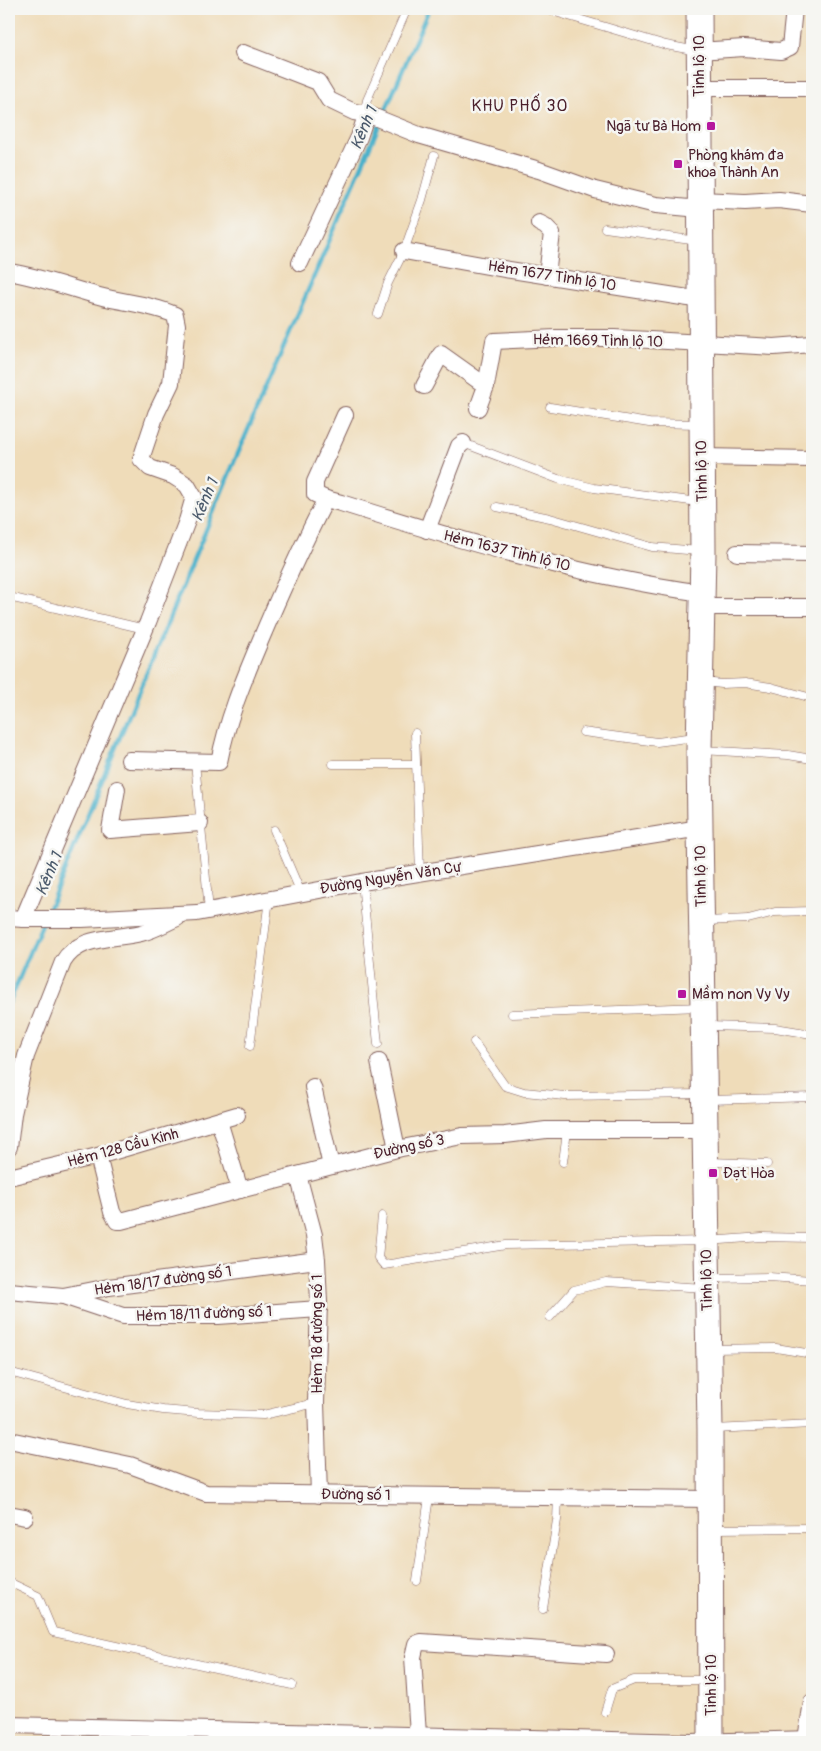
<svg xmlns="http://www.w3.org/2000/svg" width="821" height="1751" font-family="Pangolin,sans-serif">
<rect width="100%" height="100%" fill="#f6f6f2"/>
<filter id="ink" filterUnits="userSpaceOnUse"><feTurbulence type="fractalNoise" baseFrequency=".02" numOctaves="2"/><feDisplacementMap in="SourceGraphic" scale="10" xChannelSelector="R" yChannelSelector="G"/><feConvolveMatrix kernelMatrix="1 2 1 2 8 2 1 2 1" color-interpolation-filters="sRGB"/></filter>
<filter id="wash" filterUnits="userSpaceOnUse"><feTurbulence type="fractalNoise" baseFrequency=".0096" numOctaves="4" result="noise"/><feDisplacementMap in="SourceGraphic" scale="20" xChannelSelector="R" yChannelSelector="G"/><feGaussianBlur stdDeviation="1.12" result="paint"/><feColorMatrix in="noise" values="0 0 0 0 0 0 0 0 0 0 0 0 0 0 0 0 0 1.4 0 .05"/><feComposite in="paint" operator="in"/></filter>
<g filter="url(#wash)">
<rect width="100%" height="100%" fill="#efdcb9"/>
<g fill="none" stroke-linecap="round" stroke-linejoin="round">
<!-- stream -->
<g stroke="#4bb1ca" stroke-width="4.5">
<polyline points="46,915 235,460 429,9"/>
<polyline points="9,1003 43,922"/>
</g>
</g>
</g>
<g filter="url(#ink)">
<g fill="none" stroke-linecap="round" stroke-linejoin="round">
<!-- lane casing -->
<g stroke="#84615d" stroke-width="9">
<g id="lane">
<polyline points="545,9 666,45 697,51"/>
<polyline points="364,114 367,100 407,9"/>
<polyline points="605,228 698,241"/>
<polyline points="378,314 388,283 404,251 422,200 434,156"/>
<polyline points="550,407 649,423 700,424"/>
<polyline points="463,443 558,479 594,488 698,502"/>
<polyline points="497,507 550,518 652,547 699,551"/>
<polyline points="9,597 145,629"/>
<polyline points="704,682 722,684 745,683 771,687 812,698"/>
<polyline points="583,732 657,742 695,737"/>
<polyline points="415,733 420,873"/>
<polyline points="701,750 788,755 812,759"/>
<polyline points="195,762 209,911"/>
<polyline points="333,764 415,764"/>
<polyline points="274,830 301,893"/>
<polyline points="362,882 378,1044"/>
<polyline points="706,921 748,919 775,912 812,911"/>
<polyline points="512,1014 701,1007"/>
<polyline points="708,1026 775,1028 812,1034"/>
<polyline points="474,1042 505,1086 524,1092 565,1096 702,1094"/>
<polyline points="250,1046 269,899"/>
<polyline points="709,1100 812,1097"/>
<polyline points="563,1162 567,1131"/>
<polyline points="710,1162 767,1164"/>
<polyline points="382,1216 378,1258 384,1265 506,1245 707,1241 762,1237 812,1238"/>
<polyline points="712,1278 769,1277 812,1280"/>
<polyline points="550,1317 574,1290 606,1282 705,1288"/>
<polyline points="713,1349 776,1348 812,1354"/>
<polyline points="9,1372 127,1404 163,1410 198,1413 263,1415 316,1403"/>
<polyline points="714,1429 812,1424"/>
<polyline points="714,1529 812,1528"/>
<polyline points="417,1581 429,1497"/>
<polyline points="9,1582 38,1596 53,1632 292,1685"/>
<polyline points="543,1609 557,1520 558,1497"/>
<polyline points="605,1712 612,1689 634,1680 707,1680"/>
</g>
</g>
<!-- street casing -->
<g stroke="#84615d" stroke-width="18">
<g id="street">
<polyline points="698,51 744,48 781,51 790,47 794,9"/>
<polyline points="243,53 318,82 329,100 354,112 367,114 419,135 539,170 595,190 656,205 700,209"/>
<polyline points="699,88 812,88"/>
<polyline points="700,200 745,202 779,200 812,204"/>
<polyline points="539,223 545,226 552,233 547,276"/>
<polyline points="404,251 504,269 701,300"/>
<polyline points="300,263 359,137 364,122 364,114"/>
<path d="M9 272C40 277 69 288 99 296 124 303 151 304 175 315L177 325 171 383 156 414 141 459 150 468 173 476 187 485 194 497 187 521 148 622 23 919"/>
<polyline points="424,386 441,354 486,386"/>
<polyline points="478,408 486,386 494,341 556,338 614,338 774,347 812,344"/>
<path d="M345 415 315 482V494L326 499 341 503C458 540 580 576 702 593"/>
<polyline points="702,457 812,459"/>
<polyline points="427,530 459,446 463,443"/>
<polyline points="737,553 812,554"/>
<polyline points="702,607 812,607"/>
<path d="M129 760 219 762C227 721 242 684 258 646 279 596 301 547 326 499"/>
<polyline points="117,789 110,830 200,823"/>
<polyline points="9,918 23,919 82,919 197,913 362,882 700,828"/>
<polyline points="379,1062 397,1149"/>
<polyline points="313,1087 331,1166"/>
<polyline points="219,1121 240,1190"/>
<path d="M9 1147 13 1114 26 1056 63 962C79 935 113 940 141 933 154 930 165 923 177 918"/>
<polyline points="98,1156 112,1212 117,1221 121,1221 397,1149 462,1136 505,1135 546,1130 705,1130"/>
<polyline points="298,1175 314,1235 317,1260 319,1302 316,1403 319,1495"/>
<polyline points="9,1177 98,1156 237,1115"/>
<polyline points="9,1291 63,1296 109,1287 317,1260"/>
<polyline points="66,1297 123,1316 218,1316 319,1309"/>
<polyline points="9,1440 130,1465 206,1493 710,1499"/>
<polyline points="9,1514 25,1517"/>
<polyline points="9,1725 691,1742 812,1739"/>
<polyline points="418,1735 413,1657 416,1644 421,1642 606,1654"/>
<polyline points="806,1739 812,1702"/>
</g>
</g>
<!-- primary casing -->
<g stroke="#84615d" stroke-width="27">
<polyline id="primary" points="699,9 703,552 699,750 700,828 710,1429 711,1742"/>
</g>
<!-- lane -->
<use href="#lane" stroke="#fff" stroke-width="8"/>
<!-- street -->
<use href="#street" stroke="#fff" stroke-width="16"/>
<!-- primary -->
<use href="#primary" stroke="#fff" stroke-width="25"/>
</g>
</g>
<!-- markers -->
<g fill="#b5179e" stroke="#f6f6f2" stroke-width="2">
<rect x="706" y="121" width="10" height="10" rx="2.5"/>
<rect x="673" y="159" width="10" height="10" rx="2.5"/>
<rect x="677" y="989" width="10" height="10" rx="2.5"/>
<rect x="708" y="1168" width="10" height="10" rx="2.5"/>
</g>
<g text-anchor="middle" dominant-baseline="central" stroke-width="5" stroke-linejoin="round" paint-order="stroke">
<!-- street labels -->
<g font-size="15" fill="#4a1f2b" stroke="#f6f6f2">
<text transform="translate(699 66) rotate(-90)">Tỉnh lộ 10</text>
<text transform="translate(552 276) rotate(9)">Hẻm 1677 Tỉnh lộ 10</text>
<text transform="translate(598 341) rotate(1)">Hẻm 1669 Tỉnh lộ 10</text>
<text transform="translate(702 471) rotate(-91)">Tỉnh lộ 10</text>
<text transform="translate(507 551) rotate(14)">Hẻm 1637 Tỉnh lộ 10</text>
<text transform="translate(701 876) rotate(-91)">Tỉnh lộ 10</text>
<text transform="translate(391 878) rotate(-9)">Đường Nguyễn Văn Cự</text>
<text transform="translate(409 1147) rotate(-12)">Đường số 3</text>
<text transform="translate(123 1148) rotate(-15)">Hẻm 128 Cầu Kinh</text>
<text transform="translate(707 1280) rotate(-91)">Tỉnh lộ 10</text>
<text transform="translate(163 1281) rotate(-8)">Hẻm 18/17 đường số 1</text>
<text transform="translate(204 1314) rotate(-2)">Hẻm 18/11 đường số 1</text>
<text transform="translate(317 1334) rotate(-90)">Hẻm 18 đường số 1</text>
<text transform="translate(356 1495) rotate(1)">Đường số 1</text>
<text transform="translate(711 1685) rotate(-90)">Tỉnh lộ 10</text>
</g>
<!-- poi labels -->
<g font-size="15" fill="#4a1f2b" stroke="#f6f6f2" text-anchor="start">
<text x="701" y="126" text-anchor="end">Ngã tư Bà Hom</text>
<text x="688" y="155">Phòng khám đa<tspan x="688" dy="17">khoa Thành An</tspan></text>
<text x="692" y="994">Mầm non Vy Vy</text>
<text x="723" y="1173">Đạt Hòa</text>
</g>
<!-- neighbourhood labels -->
<g font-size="16" letter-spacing="1" fill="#4a1f2b" stroke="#f6f6f2">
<text x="520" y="106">KHU PHỐ 30</text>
</g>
<!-- water labels -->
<g font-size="16" font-style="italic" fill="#4a596b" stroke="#f6f6f2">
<text transform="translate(364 128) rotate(-67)">Kênh 1</text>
<text transform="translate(205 500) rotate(-67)">Kênh 1</text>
<text transform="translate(49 874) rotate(-67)">Kênh 1</text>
</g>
</g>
<!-- margin -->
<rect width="821" height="1751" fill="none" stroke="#f6f6f2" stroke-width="30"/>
</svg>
